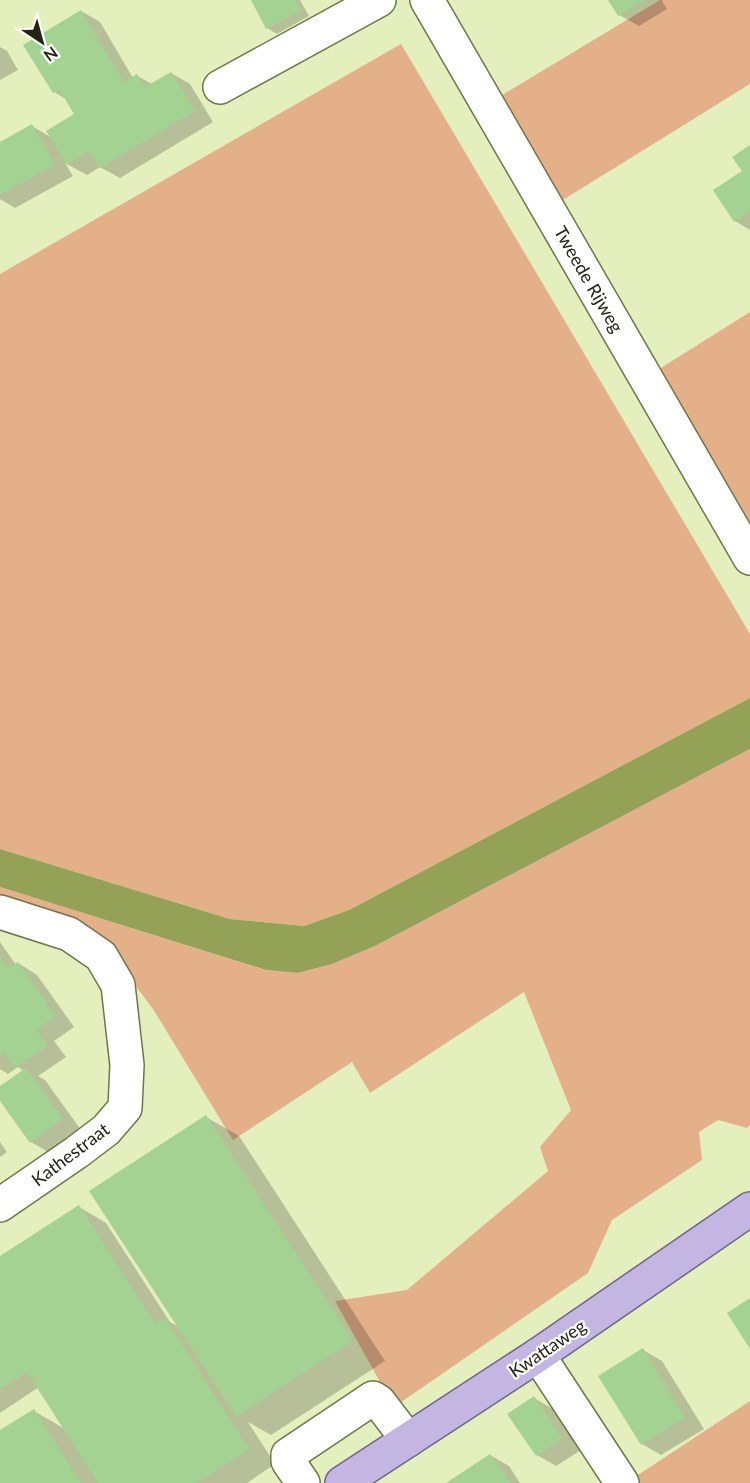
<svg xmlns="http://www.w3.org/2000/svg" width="750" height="1483" font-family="Lato,sans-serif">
<rect width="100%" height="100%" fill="#e4efbe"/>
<!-- green -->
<g fill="#e4b08a">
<polygon points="660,0 750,0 750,84 558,203 497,98"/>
<polygon points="401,44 750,634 750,698 349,910 304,926 230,919 0,849 0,274"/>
<polygon points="750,312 750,541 656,371"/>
<polygon points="750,749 750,1125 747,1128 718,1120 699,1132 702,1160 612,1220 588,1273 394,1407 335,1301 407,1290 548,1171 540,1147 571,1110 524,992 370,1093 352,1062 233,1140 153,1009 116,960 0,906 0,887 265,970 298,973 332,964 375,946"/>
<polygon points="750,1401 750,1483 638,1483 635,1477"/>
</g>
<!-- water -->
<polygon fill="#94a257" points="750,698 750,749 375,946 332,964 298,973 266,970 0,887 0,849 230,919 304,926 349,910"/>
<!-- shadow -->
<g fill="#0003">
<polygon points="253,0 300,0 309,16 277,34 267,28"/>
<polygon points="610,0 663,0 662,1 667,9 639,26 619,15"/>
<polygon points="81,11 100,22 133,78 137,76 152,84 171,73 190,84 213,122 120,178 100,167 87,175 65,163 73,176 15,208 0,199 0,144 32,126 52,138 76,115 66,99 54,92"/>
<polygon points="0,47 7,51 18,70 0,80"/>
<polygon points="750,146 750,230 735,221"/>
<polygon points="0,942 16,965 18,963 37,975 74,1027 54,1041 66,1057 38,1076 45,1080 81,1130 50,1153 31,1142 0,1098 0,1088 24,1071 18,1067 8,1074 0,1069"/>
<polygon points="206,1117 239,1136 385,1361 271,1435 248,1422 275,1464 247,1483 0,1483 0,1432 34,1411 65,1429 39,1387 0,1413 0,1258 79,1207 106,1223 170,1322 181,1328"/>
<polygon points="0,1142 7,1152 0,1157"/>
<polygon points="643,1350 662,1361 704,1429 661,1455 642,1444"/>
<polygon points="534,1398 553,1409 581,1450 556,1466 537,1455"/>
<polygon points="490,1455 509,1466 520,1483 448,1483"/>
</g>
<!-- building -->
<g fill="#a3d292">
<polygon points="251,0 295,0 301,11 266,29"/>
<polygon points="608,0 645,0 618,16"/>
<polygon points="81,10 124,82 137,74 145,87 171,72 195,111 100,168 89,151 67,165 46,131 74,114 59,89 53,93 23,45"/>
<polygon points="32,124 55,165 0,195 0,142"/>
<polygon points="750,145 750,211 734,222 713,190 742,171 732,157"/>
<polygon points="0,957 8,968 18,962 56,1016 36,1030 48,1046 15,1068 5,1053 0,1056"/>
<polygon points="26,1068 63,1119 30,1143 0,1101 0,1086"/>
<polygon points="206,1115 353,1341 236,1417 89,1191"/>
<polygon points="79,1205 155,1324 165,1318 249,1449 196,1483 98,1483 27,1372 0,1390 0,1256"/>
<polygon points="750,1298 750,1349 727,1313"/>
<polygon points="643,1348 685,1418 641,1445 598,1376"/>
<polygon points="534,1396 562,1439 536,1456 507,1414"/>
<polygon points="34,1409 81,1483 0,1483 0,1430"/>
<polygon points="490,1454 510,1483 446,1483"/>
</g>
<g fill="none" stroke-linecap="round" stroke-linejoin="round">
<!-- minor casing -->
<g stroke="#6e774a" stroke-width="36">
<g id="minor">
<polyline points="427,0 750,558"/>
<polyline points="220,87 379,0"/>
<polyline points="0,912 69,934 101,956 118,985 127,1065 125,1108 106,1130 77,1152 0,1205"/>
<polyline points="538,1355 622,1483"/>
<polyline points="303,1483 288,1461 288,1455 373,1398 379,1402 408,1440"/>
</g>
</g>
<!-- major casing -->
<g stroke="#71638c" stroke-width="36">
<polyline id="major" points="342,1483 538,1355 750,1209"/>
</g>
<!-- minor -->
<use href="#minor" stroke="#fff" stroke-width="33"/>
<!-- major -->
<use href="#major" stroke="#c4b6e2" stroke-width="33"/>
</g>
<g text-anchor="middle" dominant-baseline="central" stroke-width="4.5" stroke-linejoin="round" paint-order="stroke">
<!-- street labels -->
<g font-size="18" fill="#212512" stroke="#fff">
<text transform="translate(589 279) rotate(60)">Tweede Rijweg</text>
<text transform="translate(70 1154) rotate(-37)">Kathestraat</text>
<text transform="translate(547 1348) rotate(-34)">Kwattaweg</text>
</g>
</g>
<!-- north arrow -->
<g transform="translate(42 42) rotate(144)" stroke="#ffffff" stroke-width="4.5" paint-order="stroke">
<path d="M0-4.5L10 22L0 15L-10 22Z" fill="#212512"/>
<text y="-9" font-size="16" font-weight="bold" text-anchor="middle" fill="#212512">N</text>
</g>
</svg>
